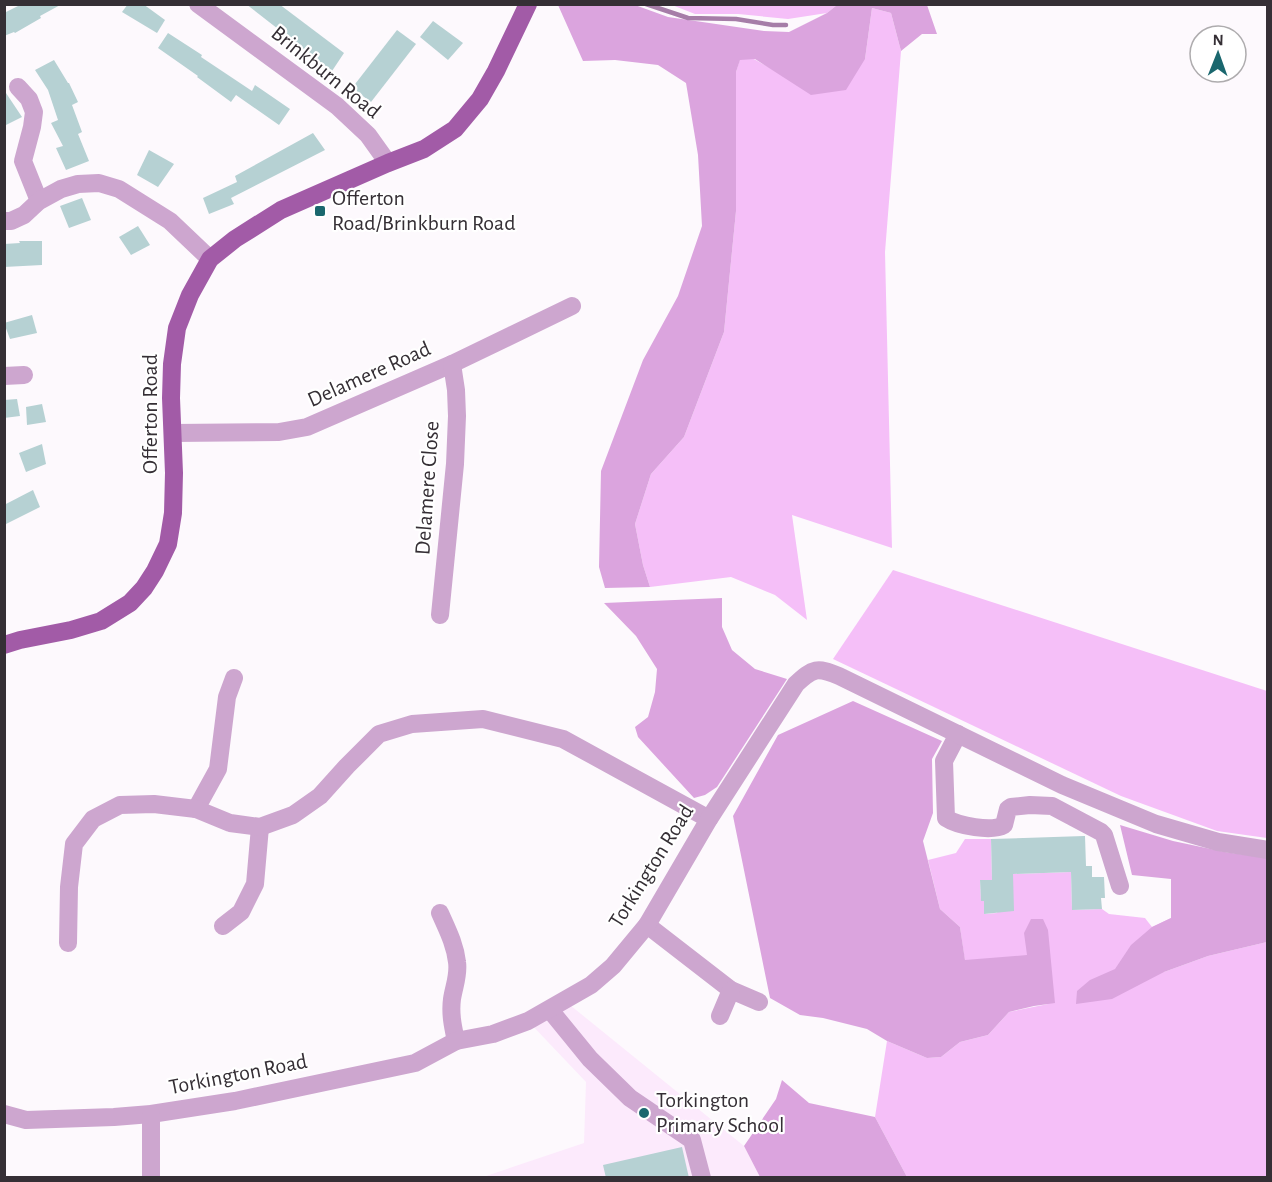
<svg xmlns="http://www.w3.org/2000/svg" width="1272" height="1182" font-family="'Alegreya Sans',sans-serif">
<rect width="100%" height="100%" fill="#fdf9fd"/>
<!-- built -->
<polygon fill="#fceafc" points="565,1001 744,1146 760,1177 480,1178 584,1143 586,1082 528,1021"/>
<!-- green -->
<g fill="#f5bff8">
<polygon points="672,5 837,5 827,13 788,19 738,14 695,14"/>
<polygon points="872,8 891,13 901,51 885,252 892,548 792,515 807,620 775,595 731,577 650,587 643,565 635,524 651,474 684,437 724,332 736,211 736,72 740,59 754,59 782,75 865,59"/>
<polygon points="893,570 1267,691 1267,838 1217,831 1121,796 833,659"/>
<polygon points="965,839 991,839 992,880 980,881 981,900 984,901 984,914 997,913 1013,874 1071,872 1072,910 1102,909 1109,914 1145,918 1152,927 1171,918 1164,972 1208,956 1267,942 1267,1177 907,1177 875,1117 887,1041 927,1058 941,1057 960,1042 988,1035 1009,1012 1048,1004 971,1003 960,927 940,909 928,860 956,853"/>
</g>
<!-- forest -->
<g fill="#dba4de">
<polygon points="558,5 635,5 668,17 764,31 789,32 827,13 837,5 927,5 937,34 922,34 901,51 891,13 872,8 865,59 846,90 811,95 755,59 740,60 736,72 736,211 724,332 684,437 651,474 635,524 643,565 650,587 605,588 599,567 601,471 643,360 678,296 702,226 698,155 686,83 658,65 615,60 583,61"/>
<polygon points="722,598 722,627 732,650 755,669 787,679 717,787 705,795 694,798 638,737 635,727 648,717 655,692 657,669 636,636 604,603"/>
<polygon points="853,701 942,741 932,759 933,813 923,841 940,909 960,927 965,960 1027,955 1024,933 1031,919 1043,919 1048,930 1055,1003 1034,1006 1009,1012 988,1035 960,1042 941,1057 927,1058 887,1041 867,1029 823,1018 800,1015 770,998 733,816 778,735"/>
<polygon points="1120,825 1173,841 1225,852 1267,858 1267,942 1208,956 1164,972 1112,999 1076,1004 1077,991 1090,980 1115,969 1131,945 1152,927 1171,918 1171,879 1132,875"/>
<polygon points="782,1080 809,1103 875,1117 907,1177 760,1177 744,1146 776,1099"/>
</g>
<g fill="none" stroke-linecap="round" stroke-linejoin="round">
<!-- stream -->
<polyline stroke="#a67da8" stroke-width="4.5" points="646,4 688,18 736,19 773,25 786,25"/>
</g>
<!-- building -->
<g fill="#b6d1d3">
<polygon points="22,4 62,4 40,16 41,18 15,33 14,32 4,36 4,13"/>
<polygon points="128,4 143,4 165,20 157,33 122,12"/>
<polygon points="246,4 279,4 344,53 332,71"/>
<polygon points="433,21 463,43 448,60 420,37"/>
<polygon points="397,30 416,44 371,102 352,88"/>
<polygon points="168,33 202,55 201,57 252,91 255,85 290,109 279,125 236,95 231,102 197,77 198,76 158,48"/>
<polygon points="54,60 68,83 69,83 78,102 72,105 82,132 78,134 89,161 66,170 56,148 63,146 51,123 58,120 48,90 35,70"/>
<polygon points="4,90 22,117 4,126"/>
<polygon points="313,133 325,150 231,198 234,204 209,214 203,198 237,182 235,176"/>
<polygon points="149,150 174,164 158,187 137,175"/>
<polygon points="82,198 91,220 69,228 60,206"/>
<polygon points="138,226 150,245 131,255 119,237"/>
<polygon points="19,241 42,241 42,265 4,267 4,244 20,243"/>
<polygon points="32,315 37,333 10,339 4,323"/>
<polygon points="17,399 20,416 4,418 4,400"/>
<polygon points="42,404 46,422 27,425 26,407"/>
<polygon points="42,444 46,464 26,472 19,453"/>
<polygon points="33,490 40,507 4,525 4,505"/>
<polygon points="1084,836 1085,836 1086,866 1092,866 1092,877 1104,877 1105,898 1101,898 1102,909 1072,910 1071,872 1013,874 1014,911 984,914 984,901 981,901 980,880 992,880 991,839"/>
<polygon points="682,1147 689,1178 606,1178 603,1165"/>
</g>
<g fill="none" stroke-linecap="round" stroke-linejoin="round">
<!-- minor -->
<g stroke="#cda6cf" stroke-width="18">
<polyline points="198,4 337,106 368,135 388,163"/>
<polyline points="18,87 29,99 34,112 32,127 23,161 39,201"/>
<polyline points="4,221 11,221 24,215 39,201 61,189 78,184 99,183 119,189 170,221 210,259"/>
<polyline points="4,376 24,375"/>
<polyline points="173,433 279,432 307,427 452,364 572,306"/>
<polyline points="440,615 455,464 457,416 456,390 452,364"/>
<path d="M958 734 944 761 946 818C958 826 992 832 1004 825L1008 809 1011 807 1030 805 1052 806 1101 832 1104 835 1120 886"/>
<polyline points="196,809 218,769 227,697 234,678"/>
<path d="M440 913C447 929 455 944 457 962 459 975 454 986 452 999 450 1014 453 1027 456 1041"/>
<polyline points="647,925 731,990 759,1002"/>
<polyline points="223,926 241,912 255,884 260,827"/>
<polyline points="68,943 69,887 74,844 93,819 120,805 154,804 196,809 230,823 260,827 293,815 320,796 347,766 379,734 412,724 483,719 563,739 709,819"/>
<polyline points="550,1010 590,1059 630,1098 692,1140 702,1178"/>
<polyline points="720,1016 731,990"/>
<path d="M4 1114 26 1120 114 1117 151 1114 235 1101 415 1063 456 1041 493 1034 528 1021 591 985 613 966 647 925 709 819 796 684C813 668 817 667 839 676L1062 785 1156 824 1218 842 1268 850"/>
<polyline points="151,1178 151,1114"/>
</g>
<!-- major -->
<polyline stroke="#a25ba7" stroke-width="18" points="4,645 20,640 71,630 101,621 130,603 144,588 155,571 168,544 173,513 174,473 171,398 172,364 177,328 190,295 210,259 235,239 281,210 388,163 424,149 455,129 480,99 496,71 528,4"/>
</g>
<!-- markers -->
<g fill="#1a676e" stroke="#fff" stroke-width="2">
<rect x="314" y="205" width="12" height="12" rx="3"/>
<circle cx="644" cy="1113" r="6"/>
</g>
<g text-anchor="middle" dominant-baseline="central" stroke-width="4.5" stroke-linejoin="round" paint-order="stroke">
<!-- street labels -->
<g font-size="22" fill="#352f35" stroke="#fff">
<text transform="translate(326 72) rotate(39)">Brinkburn Road</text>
<text transform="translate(369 374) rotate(-24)">Delamere Road</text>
<text transform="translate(150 414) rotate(-90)">Offerton Road</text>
<text transform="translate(427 488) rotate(-86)">Delamere Close</text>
<text transform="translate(651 866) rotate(-58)">Torkington Road</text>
<text transform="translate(238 1074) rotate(-11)">Torkington Road</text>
</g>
<!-- poi labels -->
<g font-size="22" fill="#352f35" stroke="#fff" text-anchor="start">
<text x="332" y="198">Offerton<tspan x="332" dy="25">Road/Brinkburn Road</tspan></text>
<text x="656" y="1100">Torkington<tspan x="656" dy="25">Primary School</tspan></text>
</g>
</g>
<!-- border -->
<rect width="1272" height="1182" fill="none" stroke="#352f35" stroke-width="12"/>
<!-- north arrow -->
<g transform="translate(1218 54) rotate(1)"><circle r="28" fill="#ffffff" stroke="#aeacae" stroke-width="1.5"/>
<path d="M0-4.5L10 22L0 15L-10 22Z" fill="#1a676e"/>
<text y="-9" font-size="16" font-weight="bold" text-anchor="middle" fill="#352f35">N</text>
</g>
</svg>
